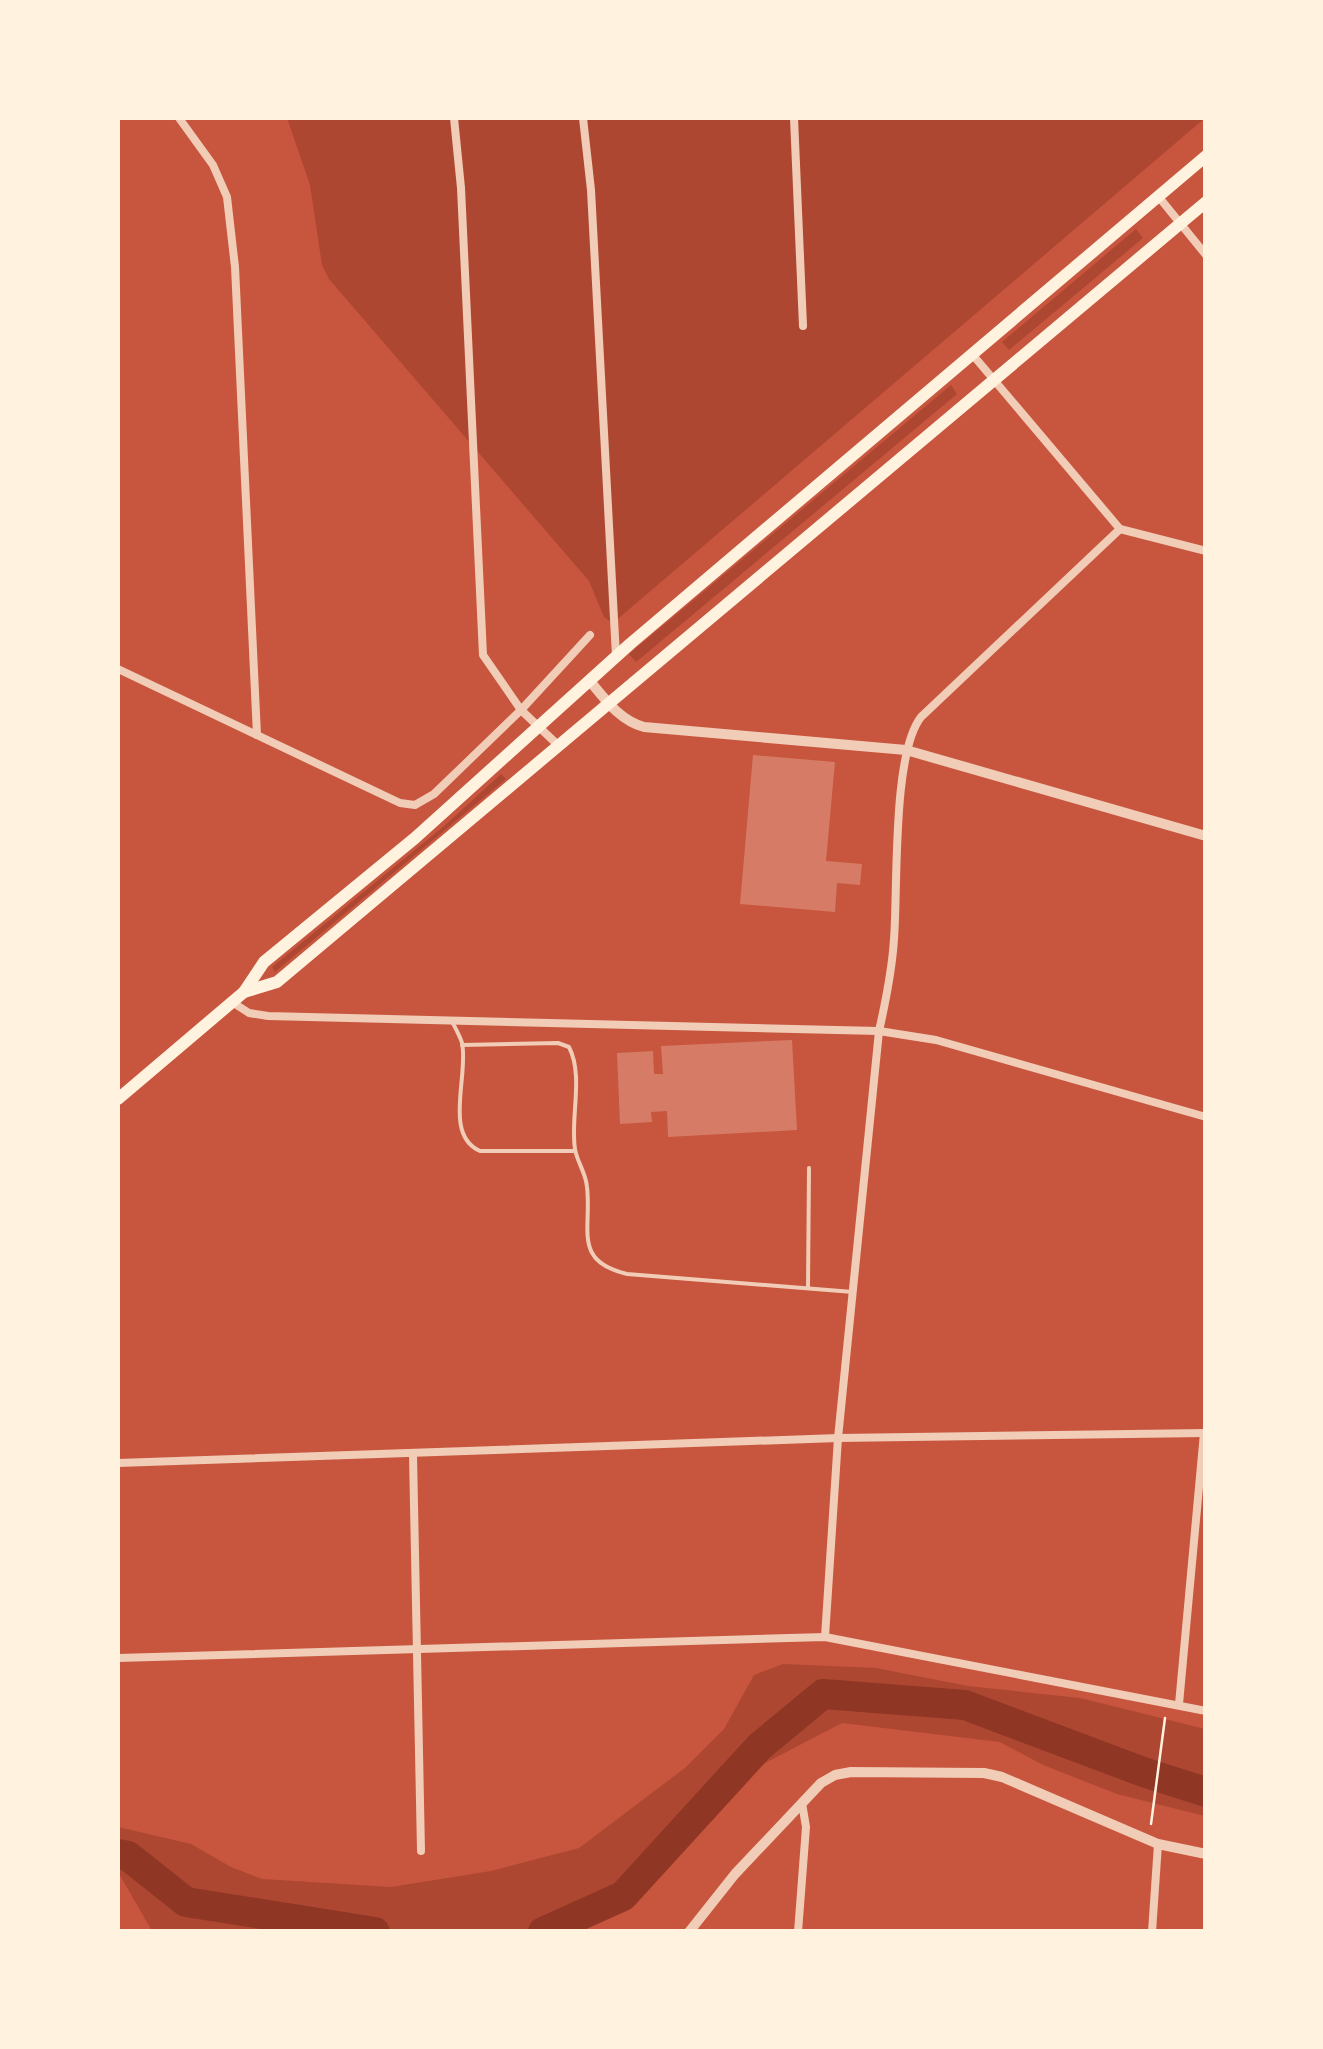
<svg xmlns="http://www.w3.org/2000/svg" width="1323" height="2049" font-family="'Sofia Sans Condensed',sans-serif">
<rect width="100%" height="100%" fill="#c8553d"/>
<!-- green -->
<g fill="#ae4732">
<polygon points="287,118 1205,118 613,623 604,617 589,581 329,279 322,265 310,185"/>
<polygon points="1136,229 1143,238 1009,350 1002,342"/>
<polygon points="951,385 957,394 636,662 629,654"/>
<polygon points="501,774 506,779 275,972 272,967 443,827"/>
<polygon points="783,1664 876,1668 968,1686 1080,1698 1205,1729 1205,1816 1117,1794 1043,1765 1000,1742 842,1723 765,1763 699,1813 581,1931 152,1931 118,1872 118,1827 191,1844 231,1867 262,1879 391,1887 491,1871 579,1848 685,1768 724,1729 754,1675"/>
</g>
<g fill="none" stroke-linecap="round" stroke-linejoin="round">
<!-- river -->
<g stroke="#8f3625" stroke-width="30">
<polyline points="118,1854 128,1856 186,1902 375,1932"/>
<polyline points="543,1932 623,1896 759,1747 823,1694 965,1705 1146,1773 1206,1792"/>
</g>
</g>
<!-- building -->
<g fill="#d67c66">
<polygon points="753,755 835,762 826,861 862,864 860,885 837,883 835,912 740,904"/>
<polygon points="792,1040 797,1130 668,1137 667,1111 651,1112 652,1122 620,1124 617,1053 653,1051 654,1074 663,1074 661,1046"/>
</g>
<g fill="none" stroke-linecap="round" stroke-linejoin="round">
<!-- path -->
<polyline stroke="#fff3e0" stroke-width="2.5" points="1151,1824 1165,1718"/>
<!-- service -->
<g stroke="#f1ccb7" stroke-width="4">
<path d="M452 1021C455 1028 460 1036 462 1043 469 1075 443 1135 480 1151H574"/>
<path d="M462 1045 558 1043 569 1047C584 1076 570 1118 575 1149 577 1162 586 1173 587 1187 592 1229 572 1261 627 1274L853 1292"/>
<polyline points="808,1288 809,1168"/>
</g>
<!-- minor -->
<g stroke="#f1ccb7" stroke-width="8">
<polyline points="179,118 213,165 227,197 235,267 257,735"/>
<polyline points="454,118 461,188 483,655 521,710 559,746"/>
<polyline points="583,118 591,190 616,656"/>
<polyline points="794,118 803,326"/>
<polyline points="1158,196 1206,255"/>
<polyline points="972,354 1120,529 1206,551"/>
<polyline points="118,669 400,803 415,805 434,794 521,710 590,635"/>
<polyline points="232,1002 249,1013 268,1016 879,1031 936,1040 1206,1117"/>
<polyline points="413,1455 421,1851"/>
<polyline points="118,1463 838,1438 1206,1433"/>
<path d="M825 1637 838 1438 879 1031C886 1000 892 971 894 939 898 888 892 754 921 717L1120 529"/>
<polyline points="118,1658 825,1637 1206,1711"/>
<polyline points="1179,1704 1204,1433"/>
<polyline points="798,1932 806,1827 802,1803"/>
<polyline points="1152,1932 1158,1844"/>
</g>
<!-- tertiary -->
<g stroke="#f1ccb7" stroke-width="10">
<path d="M589 680C605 699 619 720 644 727L906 750 1206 836"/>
<polyline points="689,1932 735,1874 821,1783 835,1775 851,1772 984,1773 1002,1777 1158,1844 1206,1854"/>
</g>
<!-- primary -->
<g stroke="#fff3e0" stroke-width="12">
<polyline points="244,992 277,982 1206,202"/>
<polyline points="118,1099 244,992 264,962 415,838 630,644 1206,156"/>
</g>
</g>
<!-- border -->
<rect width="1323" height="2049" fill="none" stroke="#fff3e0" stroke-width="240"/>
</svg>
